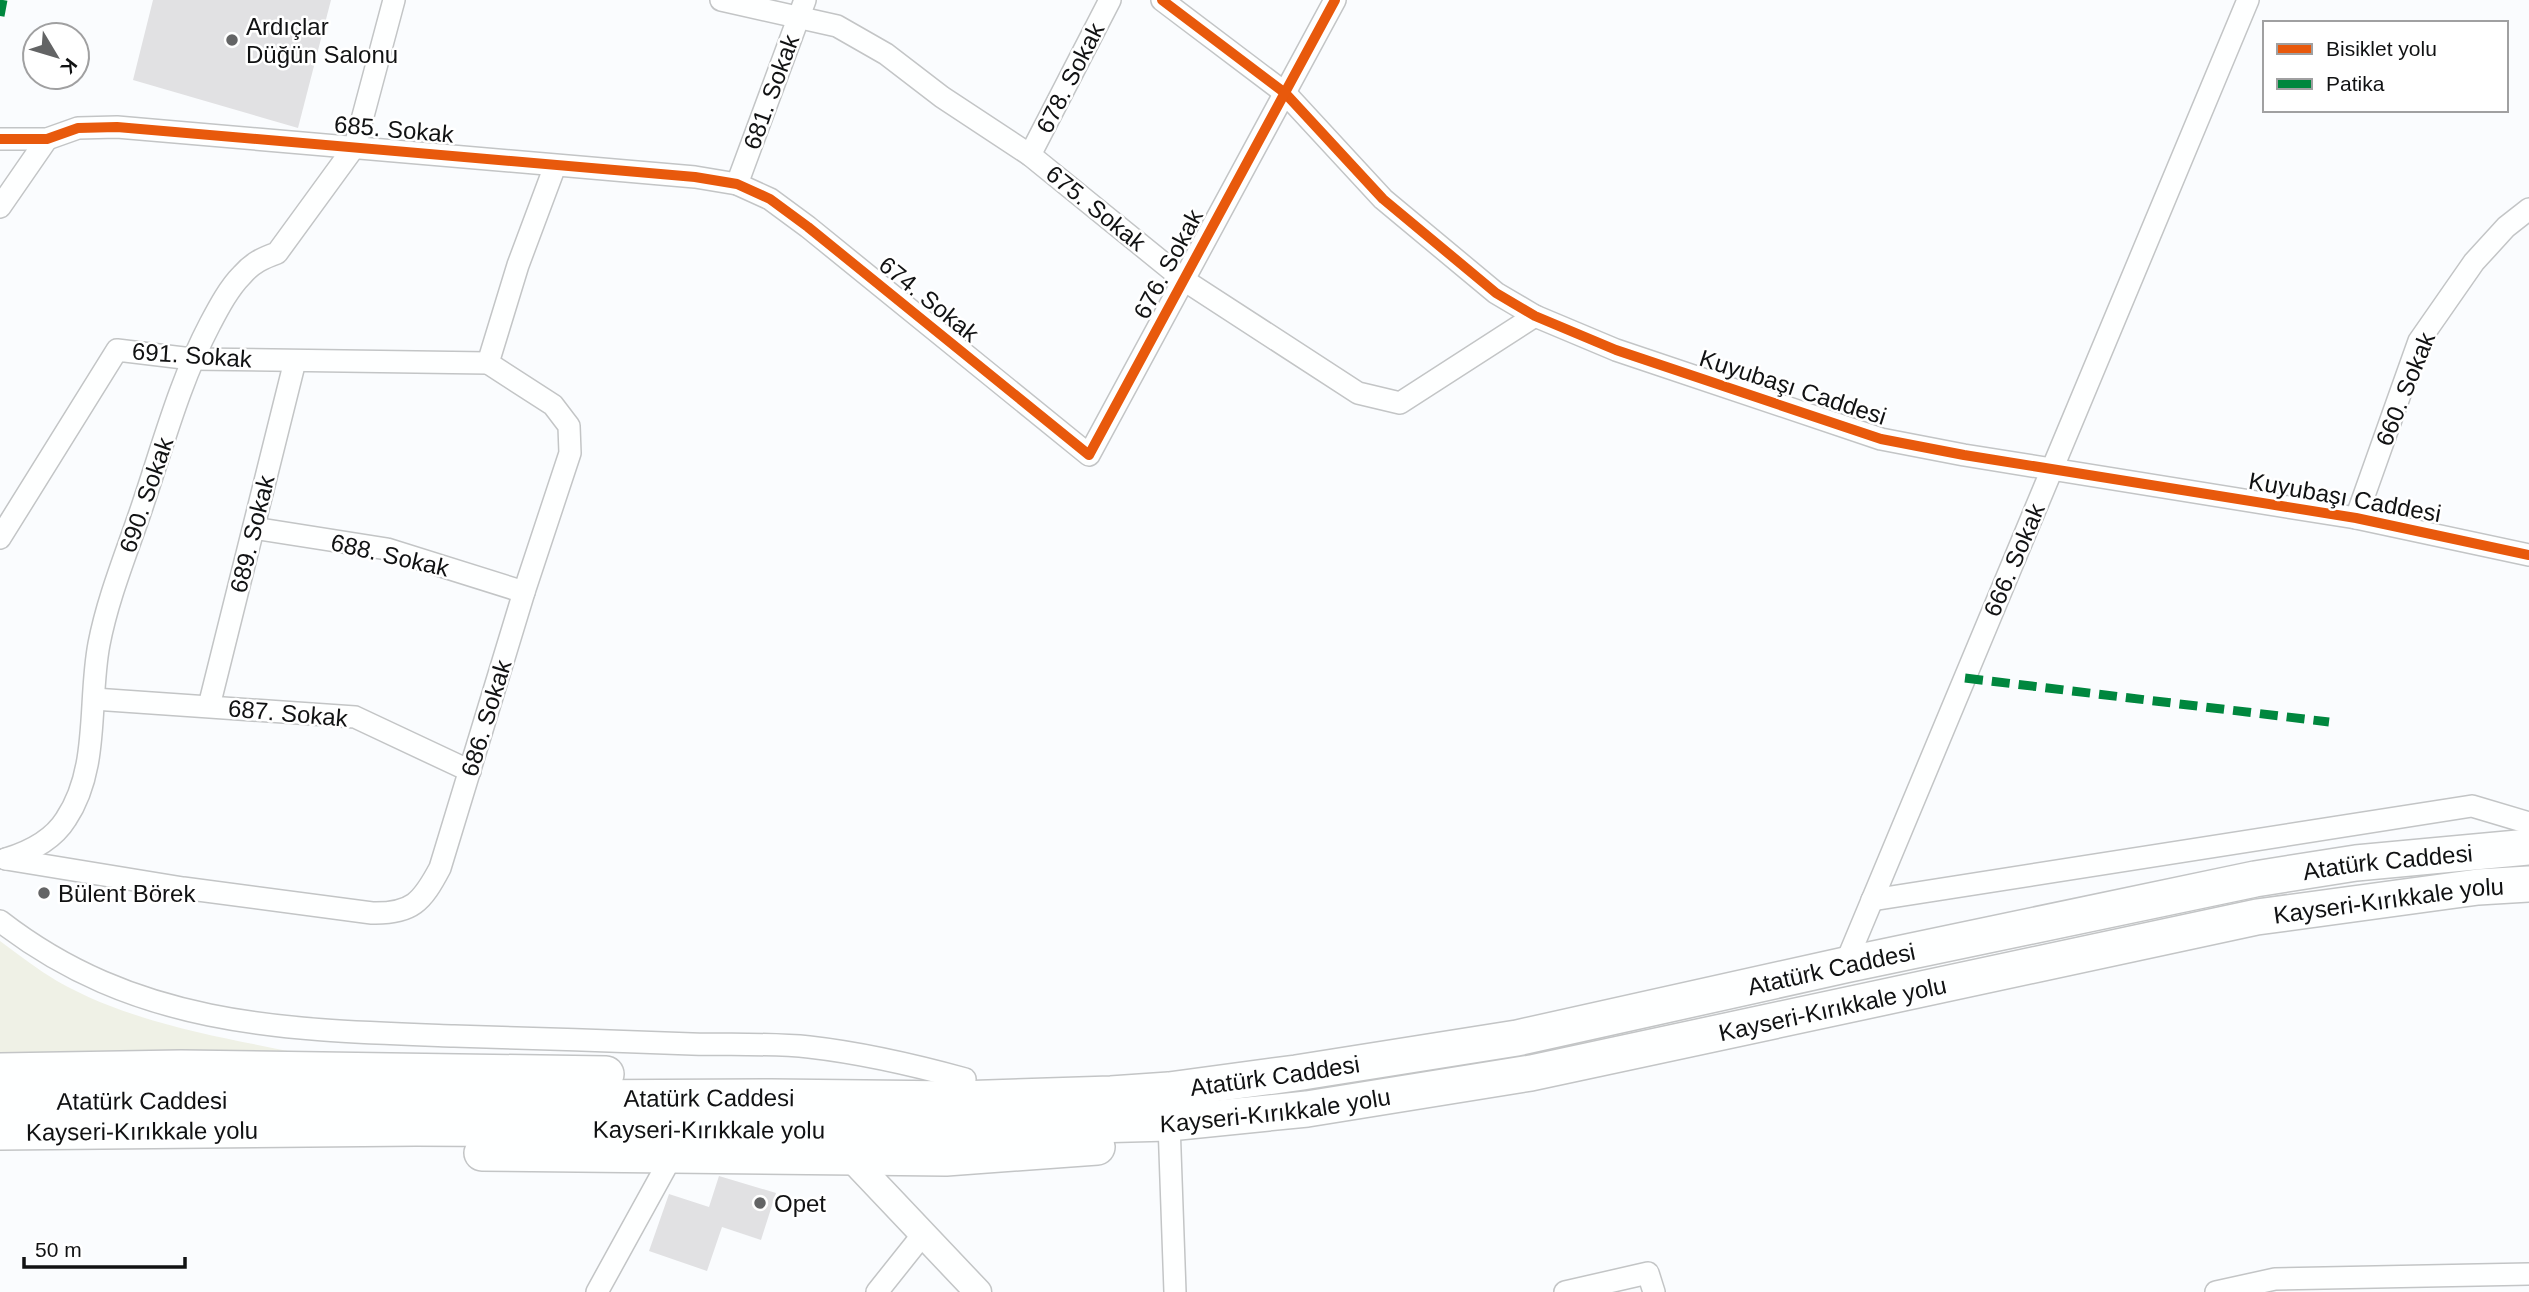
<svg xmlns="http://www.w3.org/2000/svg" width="2529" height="1292" font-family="Helvetica,sans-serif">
<rect width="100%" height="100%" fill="#fafcfe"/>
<!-- green -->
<path fill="#eff1e6" d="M0 941C19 955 37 969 57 981 129 1022 214 1036 293 1052L57 1057 0 1052Z"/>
<!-- building -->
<g fill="#e1e1e3">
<polygon points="153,0 331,0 298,128 133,80"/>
<polygon points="719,1176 776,1193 761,1240 722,1227 707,1271 649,1251 669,1194 709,1207"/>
</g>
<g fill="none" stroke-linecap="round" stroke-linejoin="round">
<!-- minor casing -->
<g stroke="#c3c5c6" stroke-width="24">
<g id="minor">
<polyline points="721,0 837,26 886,54 942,97 1030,155 1184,280 1358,393 1400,403 1535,316"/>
<polyline points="1162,0 1285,93 1383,199 1496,293 1535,316 1616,350 1881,439 1964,455 2356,518 2529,555"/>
<polyline points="0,139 47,139 78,128 117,127 695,177 737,184 770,199 808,227 1089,455 1335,0"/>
<polyline points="1030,155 1110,0"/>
<polyline points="737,184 805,0"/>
<polyline points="0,207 47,139"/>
<polyline points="2356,518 2419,341 2474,262 2506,227 2529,209"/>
<polyline points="254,528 387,549 524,592"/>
<polyline points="0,538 117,350 192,359 488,363"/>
<polyline points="94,699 355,717 470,771"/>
<polyline points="209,706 295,361"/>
<path d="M6 859 183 888 372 913C412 914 422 902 440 868L524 592 570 453 569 426 553 405 488 363 518 265 555 166"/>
<path d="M6 859C29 852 53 840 66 819 100 768 88 701 99 644 108 597 127 552 142 507 163 445 180 381 210 324 219 307 229 288 242 275 252 263 263 258 277 253L355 146 394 0"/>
<polyline points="1872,900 2472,806 2529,823"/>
<path d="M0 921C138 1028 288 1030 454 1036 533 1038 613 1041 692 1044 731 1045 771 1043 809 1047 862 1053 914 1065 965 1079"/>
<polyline points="1845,965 2248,0"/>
<polyline points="1169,1123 1175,1292"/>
<polyline points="597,1292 673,1154"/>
<polyline points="877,1292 924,1233"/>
<polyline points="1565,1292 1648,1273 1654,1292"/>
<polyline points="2216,1292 2275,1279 2529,1274"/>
</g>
</g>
<!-- tertiary casing -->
<g stroke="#c3c5c6" stroke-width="29">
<polyline id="tertiary" points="851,1158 978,1292"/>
</g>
<!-- trunk casing -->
<g stroke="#c3c5c6" stroke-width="38">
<g id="trunk">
<polyline points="0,1071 181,1068 606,1074"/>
<path id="s1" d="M0 1101 771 1097 958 1099 1111 1094 1169 1090 1296 1073 1517 1038 1845 965 2255 879 2356 863 2529 847"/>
<path id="s2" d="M0 1132 416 1128 906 1130 1169 1123 1307 1109 1531 1073 2257 917 2478 887 2529 884"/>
<polyline points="482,1153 946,1158 1097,1147"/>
</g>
</g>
<!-- minor -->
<use href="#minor" stroke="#feffff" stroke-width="21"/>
<!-- tertiary -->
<use href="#tertiary" stroke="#feffff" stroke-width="26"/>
<!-- trunk -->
<use href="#trunk" stroke="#feffff" stroke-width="35"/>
<!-- quiet -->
<g stroke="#00873e" stroke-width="9" stroke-dasharray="18 9" stroke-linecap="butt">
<polyline points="0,16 3,0"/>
<polyline points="1965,678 2329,722"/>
</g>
<!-- cycleway casing -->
<g stroke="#fff" stroke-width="15">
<g id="cycleway">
<polyline points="1162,0 1285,93 1383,199 1496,293 1535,316 1616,350 1881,439 1964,455 2356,518 2529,555"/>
<polyline points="0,139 47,139 78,128 117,127 695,177 737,184 770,199 808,227 1089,455 1335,0"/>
</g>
</g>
<!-- cycleway -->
<use href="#cycleway" stroke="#e8590c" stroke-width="10"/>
</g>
<!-- markers -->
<g fill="#636465" stroke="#fff" stroke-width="2.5">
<circle cx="232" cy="40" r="7"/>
<circle cx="44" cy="893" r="7"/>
<circle cx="760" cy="1203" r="7"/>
</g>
<g text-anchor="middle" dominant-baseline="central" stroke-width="5" stroke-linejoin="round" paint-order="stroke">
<!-- poi labels -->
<g font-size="24" fill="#111213" stroke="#fff" text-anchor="start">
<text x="246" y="26">Ardıçlar<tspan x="246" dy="28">Düğün Salonu</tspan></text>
<text x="58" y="893">Bülent Börek</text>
<text x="774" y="1203">Opet</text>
</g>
<!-- street labels -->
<g font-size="24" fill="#111213" stroke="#fff">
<text transform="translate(1070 78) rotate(-63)">678. Sokak</text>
<text transform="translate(771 92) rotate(-70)">681. Sokak</text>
<text transform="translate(394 129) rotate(5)">685. Sokak</text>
<text transform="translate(1096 208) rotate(39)">675. Sokak</text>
<text transform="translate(1168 264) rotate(-62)">676. Sokak</text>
<text transform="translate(929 299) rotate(39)">674. Sokak</text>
<text transform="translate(192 355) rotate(4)">691. Sokak</text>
<text transform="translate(1793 387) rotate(18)">Kuyubaşı Caddesi</text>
<text transform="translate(2405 389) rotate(-68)">660. Sokak</text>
<text transform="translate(146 495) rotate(-71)">690. Sokak</text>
<text transform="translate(2345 497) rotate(10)">Kuyubaşı Caddesi</text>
<text transform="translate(252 534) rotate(-76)">689. Sokak</text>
<text transform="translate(390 555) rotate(13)">688. Sokak</text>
<text transform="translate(2014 560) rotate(-67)">666. Sokak</text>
<text transform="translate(288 713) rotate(5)">687. Sokak</text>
<text transform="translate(486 718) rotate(-73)">686. Sokak</text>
<text stroke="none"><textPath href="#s1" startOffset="2410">Atatürk Caddesi</textPath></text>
<text stroke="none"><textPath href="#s2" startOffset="2410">Kayseri-Kırıkkale yolu</textPath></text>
<text stroke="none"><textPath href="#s1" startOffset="1843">Atatürk Caddesi</textPath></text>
<text stroke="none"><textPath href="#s2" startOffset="1843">Kayseri-Kırıkkale yolu</textPath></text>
<text stroke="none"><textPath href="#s1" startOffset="1276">Atatürk Caddesi</textPath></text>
<text stroke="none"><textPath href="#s1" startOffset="709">Atatürk Caddesi</textPath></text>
<text stroke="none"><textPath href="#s1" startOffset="142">Atatürk Caddesi</textPath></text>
<text stroke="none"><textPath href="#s2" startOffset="1276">Kayseri-Kırıkkale yolu</textPath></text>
<text stroke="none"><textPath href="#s2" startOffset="709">Kayseri-Kırıkkale yolu</textPath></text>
<text stroke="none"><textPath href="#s2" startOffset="142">Kayseri-Kırıkkale yolu</textPath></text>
</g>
</g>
<!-- legend -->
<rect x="2263" y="21" width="245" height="91" fill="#ffffff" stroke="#a0a0a1" stroke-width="2"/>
<rect x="2277" y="44" width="35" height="10" fill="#e8590c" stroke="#a0a0a1" stroke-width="2"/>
<text x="2326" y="56" font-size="21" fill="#111213">Bisiklet yolu</text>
<rect x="2277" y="79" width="35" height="10" fill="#00873e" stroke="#a0a0a1" stroke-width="2"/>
<text x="2326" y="91" font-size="21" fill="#111213">Patika</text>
<!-- north arrow -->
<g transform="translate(56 56) rotate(128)"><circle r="33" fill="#ffffff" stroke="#a0a0a1" stroke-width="2"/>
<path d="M0-5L12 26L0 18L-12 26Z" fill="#636465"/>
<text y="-10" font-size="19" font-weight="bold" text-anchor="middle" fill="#111213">K</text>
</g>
<!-- scale -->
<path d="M24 1257v10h161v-10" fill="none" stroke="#111213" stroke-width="3.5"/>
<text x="35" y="1257" font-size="21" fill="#111213" stroke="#ffffff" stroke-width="5" paint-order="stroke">50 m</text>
</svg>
